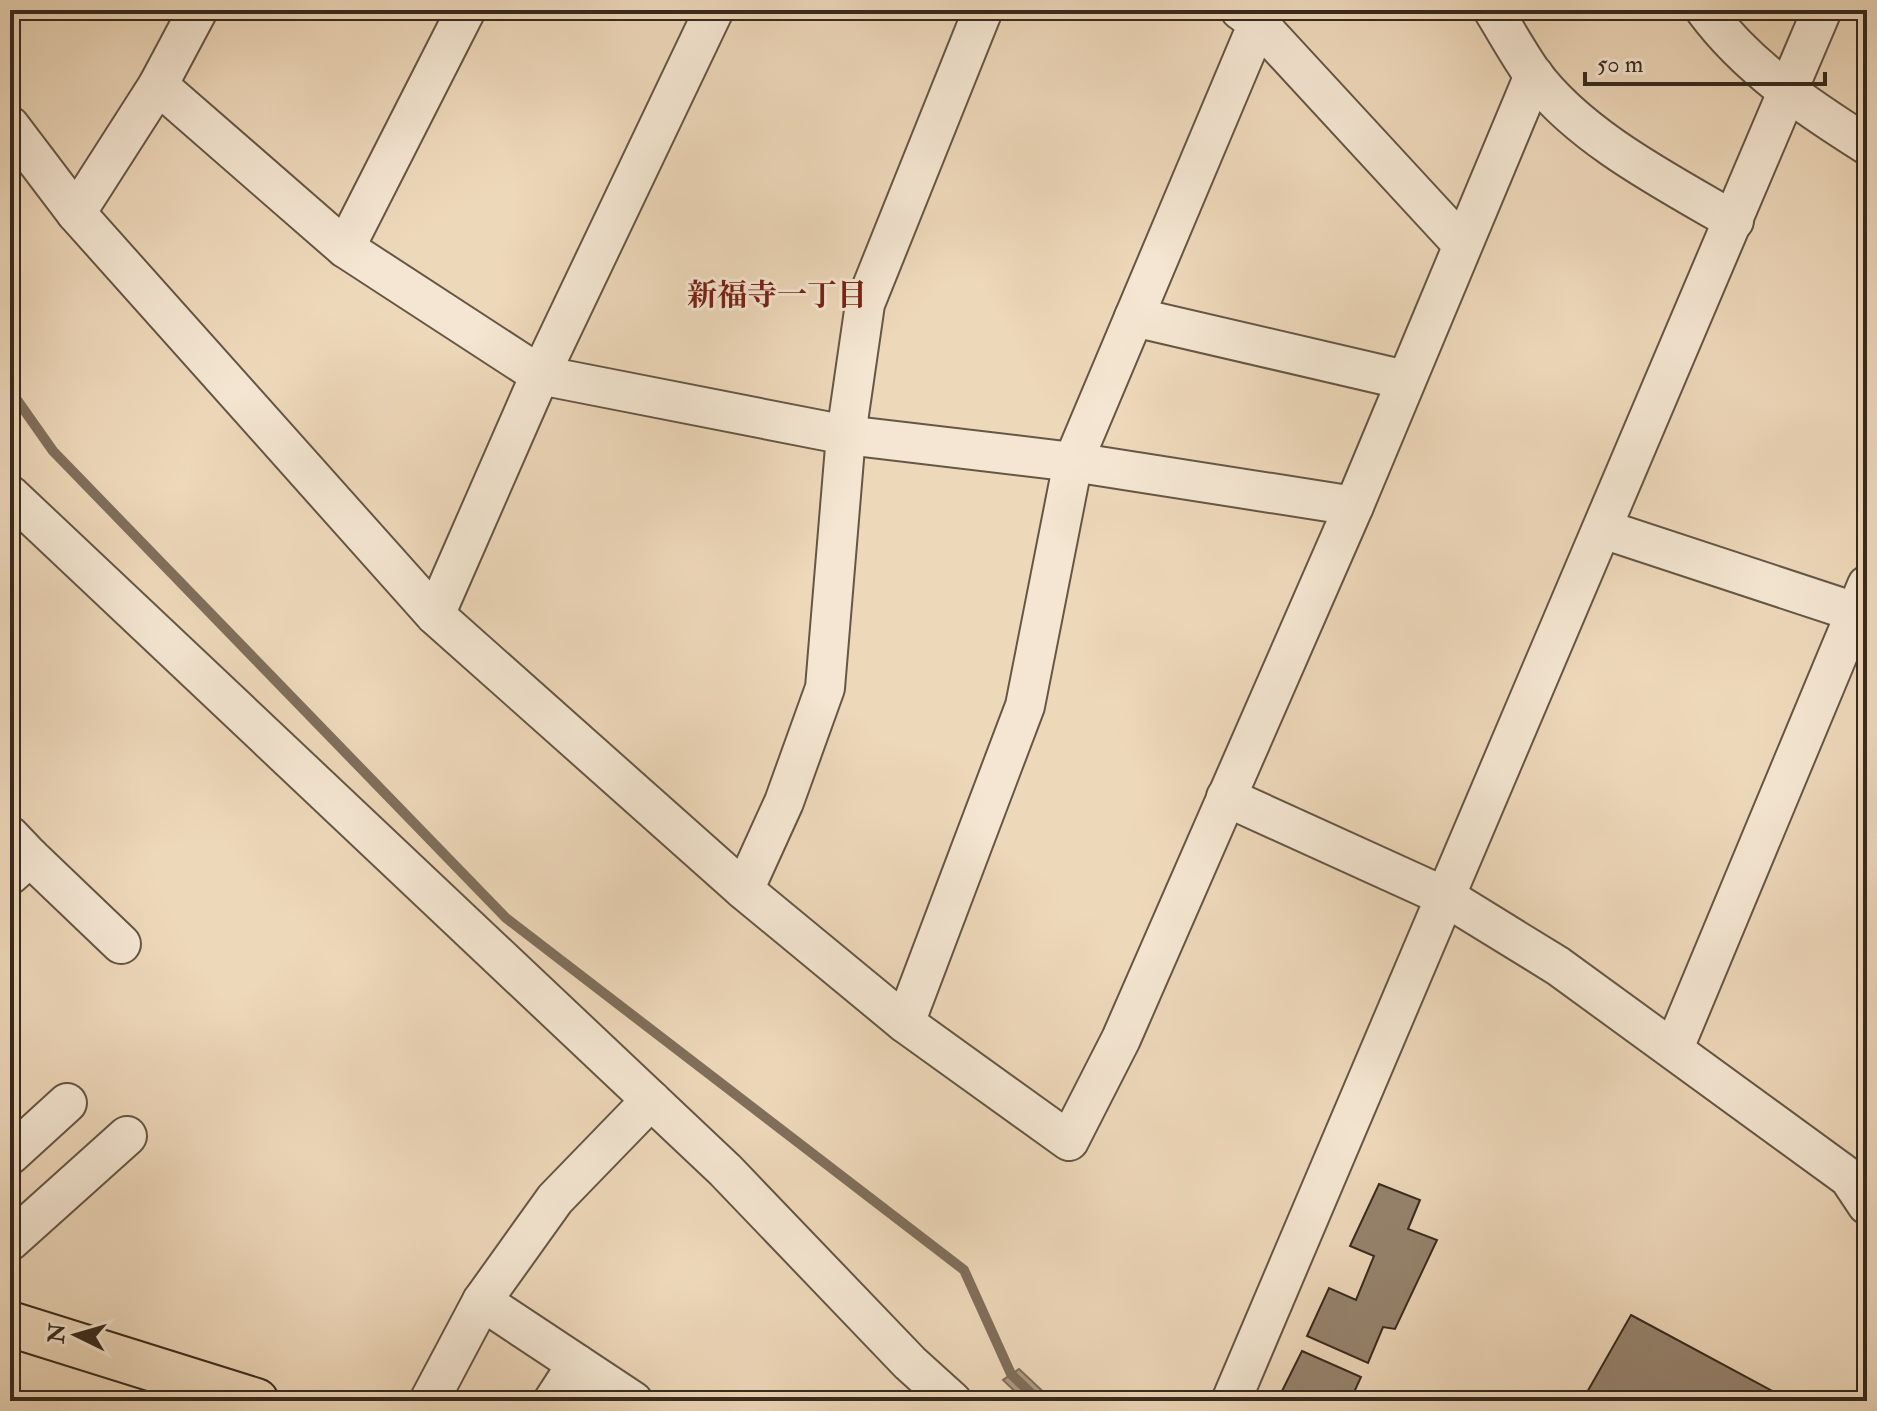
<svg xmlns="http://www.w3.org/2000/svg" width="1877" height="1411" font-family="'IM FELL Double Pica','Noto Serif JP',serif">
<rect width="100%" height="100%" fill="#eed8ba"/>
<filter id="stains"><feTurbulence type="fractalNoise" baseFrequency=".0025" numOctaves="4"/><feColorMatrix values="0 0 0 0 .2 0 0 0 0 .09 0 0 0 0 .02 0 0 0 .5 -.17"/></filter>
<radialGradient id="worn" r=".72"><stop offset=".6" stop-color="#630" stop-opacity="0"/><stop offset="1" stop-color="#630" stop-opacity=".3"/></radialGradient>
<!-- water -->
<polygon fill="#b09d85" stroke="#806f5c" stroke-width="2" points="1019,1369 1053,1401 1025,1401 1003,1380"/>
<g fill="none" stroke-linecap="round" stroke-linejoin="round">
<!-- stream -->
<polyline stroke="#806f5c" stroke-width="10" points="10,390 53,451 506,918 964,1270 1011,1374 1039,1401"/>
</g>
<!-- building -->
<g fill="#96846f" stroke="#372a1e" stroke-width="2">
<polygon points="1379,1184 1420,1200 1408,1229 1437,1240 1395,1329 1383,1327 1368,1363 1307,1336 1329,1288 1356,1300 1374,1256 1350,1246"/>
<polygon points="1631,1315 1791,1401 1582,1401"/>
<polygon points="1302,1351 1361,1377 1350,1401 1277,1401"/>
</g>
<g fill="none" stroke-linecap="round" stroke-linejoin="round">
<!-- minor casing -->
<g stroke="#655645" stroke-width="42">
<g id="minor">
<polyline points="1240,10 1258,23 1461,243"/>
<path d="M1493 10C1506 31 1518 53 1532 73 1579 137 1667 182 1734 221"/>
<path d="M1705 10C1748 68 1807 107 1867 145"/>
<polyline points="158,85 345,248 540,375 846,435 1073,462 1354,506"/>
<polyline points="10,126 76,213 435,615 744,890 905,1023 1069,1141 1121,1039 1354,506 1534,75"/>
<polyline points="76,213 158,85 198,10"/>
<polyline points="345,248 466,10"/>
<polyline points="1134,317 1405,380"/>
<polyline points="10,495 725,1170 910,1363 952,1401"/>
<polyline points="1603,529 1867,616"/>
<polyline points="435,615 540,375 714,10"/>
<polyline points="1226,797 1446,897 1558,966 1849,1178 1867,1205"/>
<polyline points="10,836 30,857 10,875"/>
<polyline points="30,857 121,944"/>
<polyline points="744,890 784,802 825,688 846,435 865,304 983,10"/>
<polyline points="905,1023 1025,706 1073,462 1258,23"/>
<polyline points="1674,1048 1867,585"/>
<polyline points="10,1155 67,1103"/>
<polyline points="10,1241 127,1136"/>
<polyline points="482,1301 633,1401"/>
<polyline points="429,1401 482,1301 555,1199 651,1100"/>
<polyline points="553,1401 577,1364"/>
<polyline points="1231,1401 1822,10"/>
</g>
</g>
<!-- major casing -->
<g stroke="#372a1e" stroke-width="48">
<polyline id="major" points="10,1324 256,1401"/>
</g>
<!-- minor -->
<use href="#minor" stroke="#f4e6d2" stroke-width="38"/>
<!-- major -->
<use href="#major" stroke="#eed8ba" stroke-width="44"/>
</g>
<g text-anchor="middle" dominant-baseline="central" stroke-width="6" stroke-linejoin="round" paint-order="stroke">
<!-- neighbourhood labels -->
<g font-size="30" font-weight="bold" fill="#7a1f14" stroke="#f4e6d2">
<text x="777" y="295">新福寺一丁目</text>
</g>
</g>
<!-- margin -->
<rect width="1877" height="1411" fill="none" stroke="#eed8ba" stroke-width="40"/>
<rect x="12" y="12" width="1853" height="1387" fill="none" stroke="#372a1e" stroke-width="4"/>
<rect x="20" y="20" width="1837" height="1371" fill="none" stroke="#372a1e" stroke-width="2"/>
<!-- north arrow -->
<g transform="translate(76 1335) rotate(275)" stroke="#f4e6d2" stroke-width="6" paint-order="stroke">
<path d="M0-6L14 30L0 20L-14 30Z" fill="#372a1e"/>
<text y="-12" font-size="22" font-weight="bold" text-anchor="middle" fill="#372a1e">N</text>
</g>
<!-- scale -->
<path d="M1585 72v12h240v-12" fill="none" stroke="#372a1e" stroke-width="4"/>
<text x="1597" y="72" font-size="24" fill="#372a1e" stroke="#f4e6d2" stroke-width="6" paint-order="stroke">50 m</text>
<rect width="100%" height="100%" filter="url(#stains)"/>
<rect width="100%" height="100%" fill="url(#worn)"/>
</svg>
